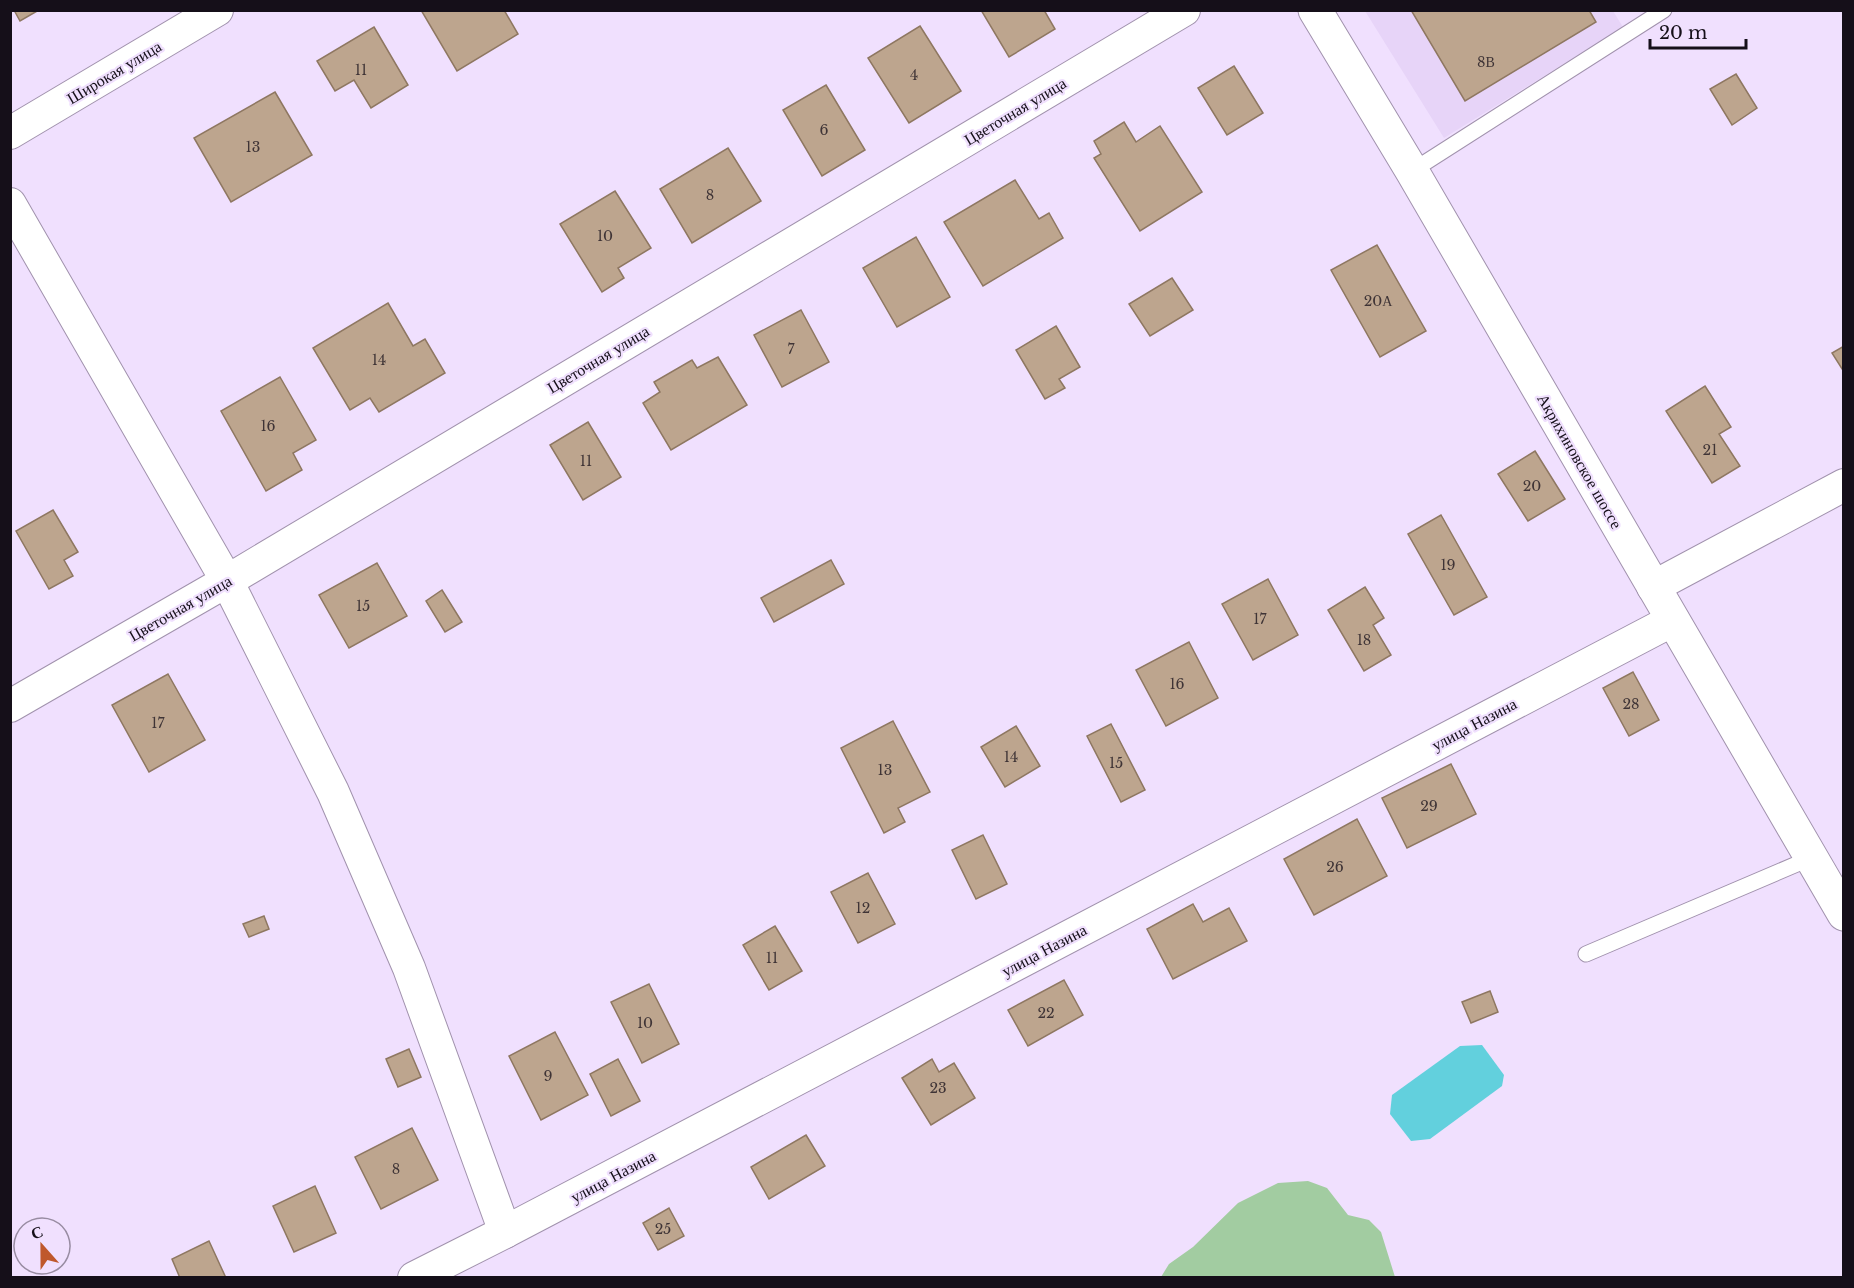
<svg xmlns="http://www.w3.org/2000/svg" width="1854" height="1288" font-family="'Libre Baskerville',serif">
<rect width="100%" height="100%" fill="#f0e0fe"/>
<!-- built -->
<polygon fill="#e7d4f8" points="1365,11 1613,11 1623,27 1444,138"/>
<!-- green -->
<polygon fill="#a2cca1" points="1308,1181 1327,1188 1348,1215 1369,1220 1381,1232 1395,1277 1161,1277 1169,1264 1193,1247 1238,1203 1278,1183"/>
<!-- water -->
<polygon fill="#62d0dd" points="1482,1045 1504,1075 1502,1086 1430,1139 1411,1141 1390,1114 1392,1095 1460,1046"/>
<!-- building -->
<g fill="#bda58e" stroke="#8e7761" stroke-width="1.5">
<polygon points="14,10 39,10 20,21"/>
<polygon points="421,10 504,10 518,34 457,71"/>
<polygon points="981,10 1044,10 1055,29 1009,57"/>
<polygon points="1411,10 1589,10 1596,22 1465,101"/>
<polygon points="920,26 961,91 909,123 868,58"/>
<polygon points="374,27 408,85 371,108 354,80 335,91 317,61"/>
<polygon points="1234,66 1263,113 1227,135 1198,88"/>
<polygon points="1736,74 1757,108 1732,125 1710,89"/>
<polygon points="826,85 865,150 822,176 783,110"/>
<polygon points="275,92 312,155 231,202 194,138"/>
<polygon points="1124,122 1136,142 1160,126 1202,192 1140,231 1094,158 1101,154 1094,141"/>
<polygon points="728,148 761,201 692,243 660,189"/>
<polygon points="1015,180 1039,219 1049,213 1063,238 983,286 944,222"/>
<polygon points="615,191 651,248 618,268 624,278 602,292 560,224"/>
<polygon points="916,237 950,297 897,327 863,268"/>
<polygon points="1377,245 1426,331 1380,357 1331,270"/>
<polygon points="1172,278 1193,310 1150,336 1129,304"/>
<polygon points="388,303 413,346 425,339 445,373 379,412 370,398 350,410 313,348"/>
<polygon points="801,310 829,362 782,387 754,335"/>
<polygon points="1056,326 1080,367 1059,379 1065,388 1045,399 1016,350"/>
<polygon points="1844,346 1844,372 1832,353"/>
<polygon points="718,357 747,405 671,450 643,403 660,392 654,382 692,360 697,368"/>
<polygon points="280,377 316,440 293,453 302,470 266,491 221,411"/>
<polygon points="1705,386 1731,427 1719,434 1740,466 1712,483 1666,411"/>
<polygon points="588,422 621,477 583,500 550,445"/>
<polygon points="1535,451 1565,499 1528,521 1498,474"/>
<polygon points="53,510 78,552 64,560 73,576 49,589 16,531"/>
<polygon points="1441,515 1487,597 1454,615 1408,534"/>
<polygon points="831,560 844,584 774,622 761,598"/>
<polygon points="377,563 407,616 349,648 319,595"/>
<polygon points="1268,579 1298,635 1253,660 1222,604"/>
<polygon points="1365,587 1384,618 1373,625 1391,655 1364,671 1328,610"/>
<polygon points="442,590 462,622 445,632 426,601"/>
<polygon points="1189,642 1218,698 1166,726 1136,670"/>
<polygon points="1633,672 1659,720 1629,736 1603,688"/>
<polygon points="168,674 205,740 149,772 112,705"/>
<polygon points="893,721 930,792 898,808 905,822 884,833 841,748"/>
<polygon points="1111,724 1145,790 1121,802 1087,736"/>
<polygon points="1016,726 1040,766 1005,787 981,747"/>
<polygon points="1451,764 1476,814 1407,848 1382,798"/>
<polygon points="1357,819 1387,876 1314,915 1284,859"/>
<polygon points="983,835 1007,884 976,899 952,850"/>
<polygon points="868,873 895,924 858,943 831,892"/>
<polygon points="1193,904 1203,922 1229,908 1247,941 1173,979 1147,929"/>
<polygon points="264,916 269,929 249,937 243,924"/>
<polygon points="775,926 802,971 769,990 743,945"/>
<polygon points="1064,980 1083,1015 1028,1046 1008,1010"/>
<polygon points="649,984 679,1044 642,1063 611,1002"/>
<polygon points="1490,991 1498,1012 1471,1023 1462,1002"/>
<polygon points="555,1032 588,1095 541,1120 509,1056"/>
<polygon points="409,1049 421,1077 398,1087 386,1059"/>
<polygon points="618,1059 640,1101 611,1116 590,1074"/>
<polygon points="932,1059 939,1072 954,1063 975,1098 931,1125 902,1078"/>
<polygon points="412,1128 438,1180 381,1209 355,1157"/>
<polygon points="806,1135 825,1166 769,1199 751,1167"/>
<polygon points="315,1186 336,1233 294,1252 273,1206"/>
<polygon points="669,1208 684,1236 658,1250 643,1223"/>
<polygon points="209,1241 226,1278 180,1278 172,1259"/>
</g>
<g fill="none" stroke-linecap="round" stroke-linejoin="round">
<!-- service casing -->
<g stroke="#a192ad" stroke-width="17">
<g id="service">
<polyline points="1412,171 1664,10"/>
<polyline points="1586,954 1811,858"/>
</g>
</g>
<!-- minor casing -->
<g stroke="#a192ad" stroke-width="34">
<g id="minor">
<polyline points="10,133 217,10"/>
<polyline points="10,204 227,581 333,792 409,968 505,1232"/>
<polyline points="1653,587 1844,485"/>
<polyline points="10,706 227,581 1184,10"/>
<polyline points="414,1278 505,1232 1673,620"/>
</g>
</g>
<!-- secondary casing -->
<g stroke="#a192ad" stroke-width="35">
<polyline id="secondary" points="1315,10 1412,171 1844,914"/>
</g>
<!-- service -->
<use href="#service" stroke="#fff" stroke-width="15"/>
<!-- minor -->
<use href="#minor" stroke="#fff" stroke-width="32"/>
<!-- secondary -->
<use href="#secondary" stroke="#fff" stroke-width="33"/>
</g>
<g text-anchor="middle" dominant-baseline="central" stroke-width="4.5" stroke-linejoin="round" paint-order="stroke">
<!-- number labels -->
<g font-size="14" fill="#3f3436">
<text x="1486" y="62">8В</text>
<text x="361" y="70">11</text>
<text x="914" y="75">4</text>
<text x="824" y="130">6</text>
<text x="253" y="147">13</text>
<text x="710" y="195">8</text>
<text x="605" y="236">10</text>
<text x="1378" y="301">20А</text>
<text x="791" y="349">7</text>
<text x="379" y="360">14</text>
<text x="268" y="426">16</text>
<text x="1710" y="450">21</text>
<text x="586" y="461">11</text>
<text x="1532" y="486">20</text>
<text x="1448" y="565">19</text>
<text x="363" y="606">15</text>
<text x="1260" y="619">17</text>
<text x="1364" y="640">18</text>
<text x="1177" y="684">16</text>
<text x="1631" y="704">28</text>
<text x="158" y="723">17</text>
<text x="1011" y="757">14</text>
<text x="1116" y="763">15</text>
<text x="885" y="770">13</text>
<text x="1429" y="806">29</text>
<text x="1335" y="867">26</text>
<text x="863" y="908">12</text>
<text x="772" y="958">11</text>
<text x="1046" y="1013">22</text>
<text x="645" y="1023">10</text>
<text x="548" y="1076">9</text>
<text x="938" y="1088">23</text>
<text x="396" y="1169">8</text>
<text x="663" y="1229">25</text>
</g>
<!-- street labels -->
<g font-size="16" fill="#150f19" stroke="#f0e0fe">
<text transform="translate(114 72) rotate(-31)">Широкая улица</text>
<text transform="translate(1015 111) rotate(-31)">Цветочная улица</text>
<text transform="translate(598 359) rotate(-31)">Цветочная улица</text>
<text transform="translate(1580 461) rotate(60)">Акрихиновское шоссе</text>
<text transform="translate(180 608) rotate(-30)">Цветочная улица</text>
<text transform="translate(1474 724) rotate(-28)">улица Назина</text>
<text transform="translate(1044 950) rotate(-28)">улица Назина</text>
<text transform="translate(613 1176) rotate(-28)">улица Назина</text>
</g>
</g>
<!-- border -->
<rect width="1854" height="1288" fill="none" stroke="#150f19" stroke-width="24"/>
<!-- north arrow -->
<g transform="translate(42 1246) rotate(339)"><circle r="28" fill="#f0e0fe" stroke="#988ca2" stroke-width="1.5"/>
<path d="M0-4.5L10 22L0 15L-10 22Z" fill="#bf582c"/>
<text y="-9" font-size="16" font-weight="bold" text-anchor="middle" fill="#150f19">С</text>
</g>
<!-- scale -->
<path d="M1650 39v9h96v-9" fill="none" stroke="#150f19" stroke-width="3"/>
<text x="1659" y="39" font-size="18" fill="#150f19" stroke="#f0e0fe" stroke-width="4.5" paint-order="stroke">20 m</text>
</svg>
